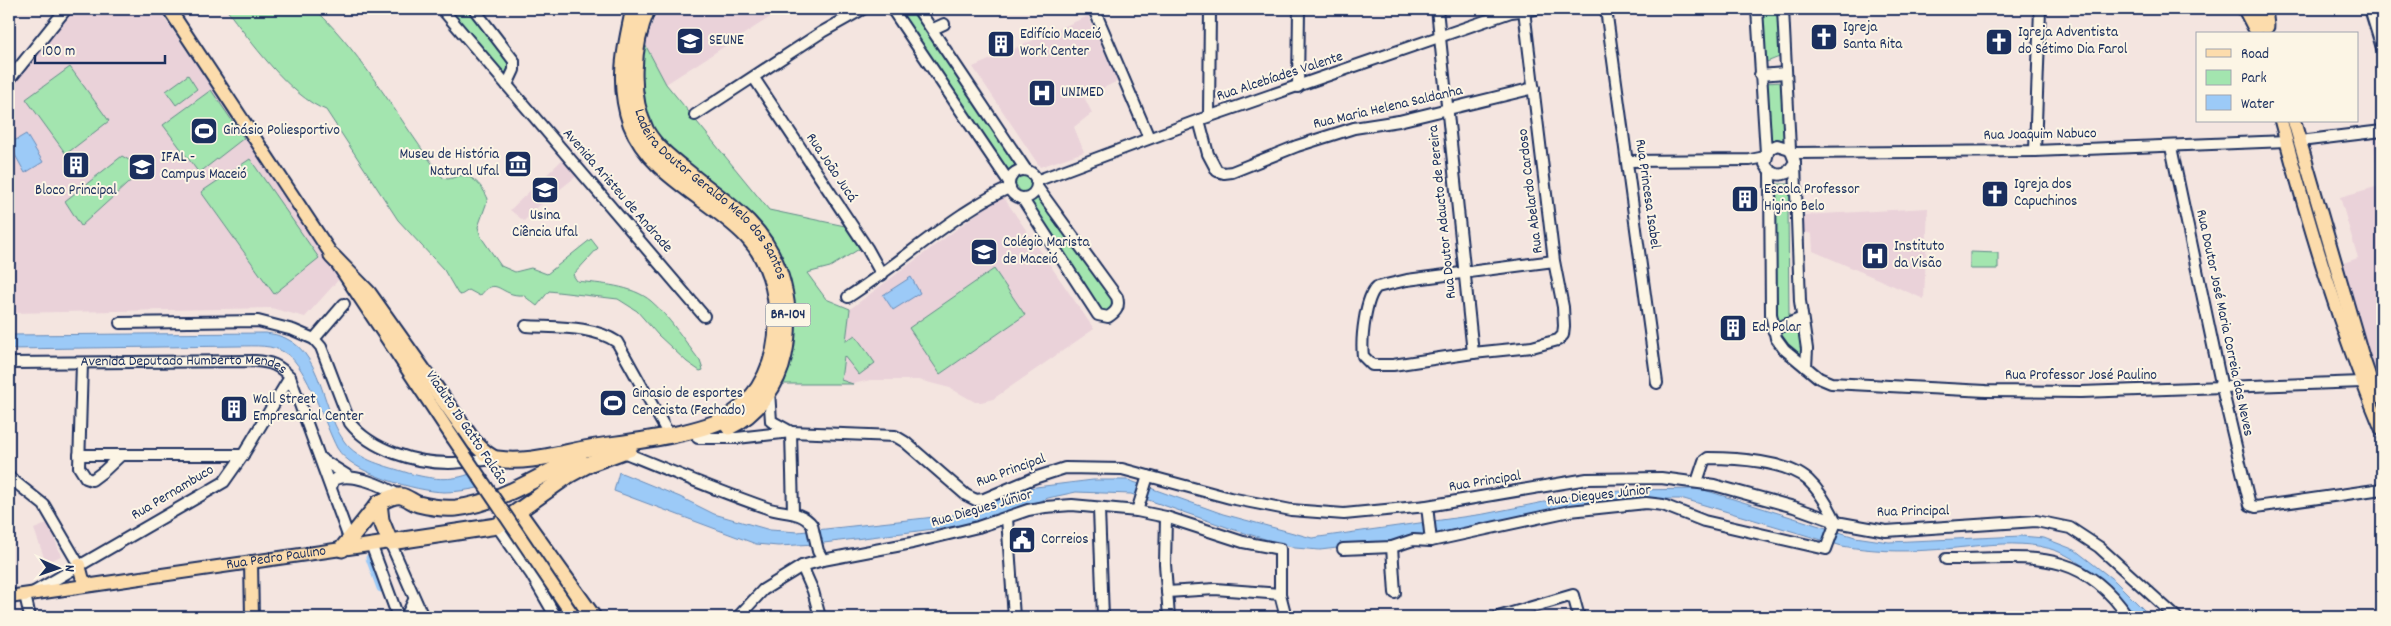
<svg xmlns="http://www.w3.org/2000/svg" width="2391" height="626" font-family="Dekko,sans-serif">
<rect width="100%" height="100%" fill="#f4e5e0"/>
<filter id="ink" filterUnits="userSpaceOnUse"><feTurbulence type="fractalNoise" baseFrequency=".02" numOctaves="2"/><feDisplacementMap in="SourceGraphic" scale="10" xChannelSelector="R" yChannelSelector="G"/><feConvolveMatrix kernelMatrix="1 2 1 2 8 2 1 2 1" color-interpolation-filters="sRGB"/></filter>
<g filter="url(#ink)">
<!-- built -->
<g fill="#ead2d9">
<polygon points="70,9 158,9 341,277 305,317 271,308 9,313 9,85"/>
<polygon points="659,9 783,9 666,84 650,62 647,47 647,35"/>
<polygon points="1088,16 1118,81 1084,97 1092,113 1074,127 1084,152 1040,167 973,67"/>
<polygon points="2382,138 2382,368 2373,368 2343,263 2358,258 2340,197 2379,186 2373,139"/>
<polygon points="563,159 578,175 540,205 524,221 510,210"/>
<polygon points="1002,195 1094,329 993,399 981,402 975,402 950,388 919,380 870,380 853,384 841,381 850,309"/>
<polygon points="1928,208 1924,299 1813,251 1812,234 1804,232 1804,215"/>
<polygon points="49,523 61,556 46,563 34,529"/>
</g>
<!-- green -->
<g fill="#a3e5af" stroke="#5f8a86">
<path d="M226 9H315C366 58 400 122 443 178 449 180 452 178 458 176 472 173 483 187 488 199L478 227 481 237 501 266 515 272 531 268 547 274 591 239 598 248 573 275 577 281C600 284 632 285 651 301 669 316 686 343 700 361L703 370 700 371 687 362 658 335 637 311 618 299 549 291 537 306 523 295C500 297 497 274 480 296L469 290 461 295 458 294 444 270 398 220 326 110C290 97 249 39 226 9Z"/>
<polygon points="456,9 473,9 513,68 507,83 450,15"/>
<polygon points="898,9 920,9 1116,296 1112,312 1101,311"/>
<polygon points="1761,9 1779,9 1782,56 1764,63"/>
<polygon points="640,35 666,84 769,210 845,226 864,246 830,267 807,273 826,299 850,309 846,341 855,335 875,363 859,375 844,356 841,380 853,384 774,384 784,286 667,155 636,102"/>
<polygon points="70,67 109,121 66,154 26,99"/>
<polygon points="188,75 197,89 176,105 166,91"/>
<polygon points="1784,82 1787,140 1767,145 1764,83"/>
<polygon points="211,90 244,138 199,173 163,125"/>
<polygon points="122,156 134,163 137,175 81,226 65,201"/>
<polygon points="250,159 319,258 274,294 201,192"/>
<polygon points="1772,184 1794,184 1795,203 1788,204 1789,318 1797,319 1803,356 1783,342 1778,327"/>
<polygon points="1970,252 1998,253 1998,269 1970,269"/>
<polygon points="994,269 1025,315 940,374 909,328"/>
</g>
<!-- water -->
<g fill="#9ccaf7" stroke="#688cba">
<polygon points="26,134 43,162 25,173 9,144"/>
<polygon points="911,277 920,293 893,310 883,295"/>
<path d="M266 333C324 339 318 404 344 441 358 461 387 466 408 473 430 479 451 482 472 473L482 487C469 490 457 492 444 492 416 491 352 474 337 448 325 425 307 367 287 354 273 344 255 346 239 346L9 349V335Z"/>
<path d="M619 472 680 497 714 514 770 530 798 532 962 514 1028 488 1093 480H1128L1223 514 1312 538 1484 514 1569 497 1629 490 1701 489 1855 537 1889 542 2021 536 2044 538 2075 550 2115 581 2151 617H2140C2120 600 2095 573 2073 559 2032 533 1976 548 1930 550 1901 552 1871 551 1842 546L1684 499H1664L1619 504 1440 536 1320 550 1295 548 1235 530 1131 494 1076 492 1048 498 973 524 816 544 778 546 756 544 614 491Z"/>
</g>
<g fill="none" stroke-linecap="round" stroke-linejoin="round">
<!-- canal -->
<polyline stroke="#9ccaf7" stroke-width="9" points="370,558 381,588"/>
<!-- minor casing -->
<g stroke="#1b2f5e" stroke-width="14">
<g id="minor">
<polyline points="442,9 704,316"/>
<polyline points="474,9 514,61 514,70 507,85"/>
<polyline points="892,9 1009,182"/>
<polyline points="918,9 1026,170"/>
<polyline points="1094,9 1149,138"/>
<polyline points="1437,9 1473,353"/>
<polyline points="1606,9 1657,383"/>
<polyline points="1757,9 1766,153"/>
<path d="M1783 9 1790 149 1795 162 1787 173C1777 177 1770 173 1765 164L1769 149 1777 145 1790 149"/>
<polyline points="2370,9 2382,48"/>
<path d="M1524 10 1554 261 1563 307 1564 326 1563 335 1558 340 1532 347 1473 353 1393 365H1372L1363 356C1361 340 1365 297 1377 287L1407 280 1554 261"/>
<polyline points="933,29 944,24"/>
<polyline points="1760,75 1785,73"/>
<polyline points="754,78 867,248 882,275"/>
<polyline points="9,80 66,9"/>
<polyline points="1298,87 1299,9"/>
<polyline points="695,115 822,32 863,9"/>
<polyline points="1209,116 1210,9"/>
<polyline points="1199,120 1208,154 1217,171 1224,173 1232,172 1297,146 1354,128 1399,121 1534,88"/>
<polyline points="2300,141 2382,131"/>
<polyline points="2171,147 2222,388 2250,505 2256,507 2382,489"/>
<polyline points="2035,151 2040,9"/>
<polyline points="1793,153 2035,151 2287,141"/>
<polyline points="1627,161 1750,160 1765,157"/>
<polyline points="1795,164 1800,301 1807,349 1806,367"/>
<circle cx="1023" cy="184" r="14"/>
<polyline points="1770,172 1771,314 1776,338 1784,349 1819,378 1831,383 1986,391 2081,392 2362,382"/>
<polyline points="1036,181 1199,120 1511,12 1536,9"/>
<path d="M1022 198 1098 315 1108 317C1116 312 1120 307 1117 297L1037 187"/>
<path d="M848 297C888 271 924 240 963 214 979 204 993 194 1010 188"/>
<path d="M120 323 258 321 293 330 314 339 321 347 350 423C371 450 415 463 449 463 464 463 480 460 496 459"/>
<path d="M526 326C555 328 592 325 617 342L669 435"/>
<polyline points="1773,330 1802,318"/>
<polyline points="314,339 344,304"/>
<path id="s1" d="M9 363 255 361C271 362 279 365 290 377L350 541"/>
<polyline points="82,363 79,467 86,478 92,480 104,471 121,455"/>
<polyline points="769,391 771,421 791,432 793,512"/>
<polyline points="698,438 737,438 791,432 895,436 905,442 966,495 976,500 984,499 1034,478 1065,468 1122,469 1230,498 1291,510 1344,514 1427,506 1587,479 1661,478 1714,485 1794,507 1836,522 1886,531 2036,521 2070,528 2099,547 2176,617"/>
<path d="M621 451C670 471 718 491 767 508 783 514 801 510 812 525L818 551 823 560"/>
<polyline points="79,455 243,455"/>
<polyline points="321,459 348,476"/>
<polyline points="9,477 44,505 79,565"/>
<path d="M331 488 333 480C351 471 384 486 400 496"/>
<polyline points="1427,506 1431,541"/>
<polyline points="1099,509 1103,617"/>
<polyline points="1137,511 1148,476"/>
<polyline points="1166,517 1165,564 1169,617"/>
<polyline points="1007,518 1014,617"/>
<polyline points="497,526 531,574 556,617"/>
<polyline points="390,542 423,617"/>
<polyline points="371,544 398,617"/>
<polyline points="1392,547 1395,593"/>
<path d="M1343 549 1392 547 1413 540 1431 541 1570 511 1646 503 1663 505 1704 521 1826 549 1836 522C1829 507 1821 492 1808 480 1787 461 1736 458 1708 458L1704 461 1697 482"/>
<path d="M1946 559C2022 560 2079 543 2128 617"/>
<polyline points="802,566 813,591 820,617"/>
<polyline points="34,592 224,482 243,455 290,377"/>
<polyline points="1167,592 1215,589 1280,594"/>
<polyline points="25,595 30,617"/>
<polyline points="406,617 414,600"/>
<polyline points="738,617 763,590 802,566 823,560 912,543 978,527 1028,510 1045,507 1072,505 1137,511 1166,517 1243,542 1280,549 1280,594 1286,617"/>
<polyline points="1498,617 1573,595 1579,617"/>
</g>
</g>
<!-- major casing -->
<g stroke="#1b2f5e" stroke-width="16">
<g id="major">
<polyline points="169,9 453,438"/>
<path d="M2281 121C2309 226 2340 330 2382 430"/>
<polyline points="2294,121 2362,355 2376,396"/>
<polyline points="251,562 252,617"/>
<polyline points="79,565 83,580 91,585"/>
<path id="s2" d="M9 597 390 542"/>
</g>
</g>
<!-- highway casing -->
<g stroke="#1b2f5e" stroke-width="19">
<g id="highway">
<path id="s3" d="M647 9C632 45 628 95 646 131 656 149 676 163 692 176 710 191 731 205 748 222 782 257 794 307 784 355 778 385 757 414 729 427"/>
<polyline points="2246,9 2256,28"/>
<polyline points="2264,9 2266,26"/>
<path d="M332 256 368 293 473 441C480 448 487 457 497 459 528 464 560 453 590 448 627 442 699 435 730 416 762 396 777 359 777 323 778 292 768 258 747 236 711 198 650 175 631 124 617 84 625 48 634 9"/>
<polyline points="379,503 381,520 390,542 497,526 569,475 591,463 629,449"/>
<polyline points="518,512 593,617"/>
<path d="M342 549 379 503C385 500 394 495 401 496 407 497 412 502 418 504 430 507 443 509 456 508 500 503 540 475 579 457"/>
</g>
</g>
<!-- minor -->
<use href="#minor" stroke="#fcf5e5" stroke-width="10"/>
<!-- major -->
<use href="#major" stroke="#fcdcac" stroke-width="12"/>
<!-- highway -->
<use href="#highway" stroke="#fcdcac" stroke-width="15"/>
<!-- major-bridge casing -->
<g stroke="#1b2f5e" stroke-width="16" stroke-linecap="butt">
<polyline id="major-bridge" points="453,438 574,617"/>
</g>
<!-- major-bridge -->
<use href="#major-bridge" stroke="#fcdcac" stroke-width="12"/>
</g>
</g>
<!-- icons -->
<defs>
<g id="church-square" transform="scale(1.4375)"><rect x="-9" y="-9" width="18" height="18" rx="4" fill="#1b2f5e" stroke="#fcf5e5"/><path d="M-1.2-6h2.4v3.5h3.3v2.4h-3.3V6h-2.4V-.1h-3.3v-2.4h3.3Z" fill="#fff"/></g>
<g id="university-square" transform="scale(1.4375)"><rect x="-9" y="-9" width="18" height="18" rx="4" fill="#1b2f5e" stroke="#fcf5e5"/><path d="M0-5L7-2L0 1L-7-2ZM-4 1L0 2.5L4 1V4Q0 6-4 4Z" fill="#fff"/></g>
<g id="building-square" transform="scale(1.4375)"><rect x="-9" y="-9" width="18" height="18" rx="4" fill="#1b2f5e" stroke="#fcf5e5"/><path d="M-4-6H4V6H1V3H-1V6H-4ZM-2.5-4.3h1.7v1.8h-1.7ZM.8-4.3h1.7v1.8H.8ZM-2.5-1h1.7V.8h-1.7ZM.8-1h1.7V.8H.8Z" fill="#fff"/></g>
<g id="hospital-square" transform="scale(1.4375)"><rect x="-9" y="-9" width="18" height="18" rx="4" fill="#1b2f5e" stroke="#fcf5e5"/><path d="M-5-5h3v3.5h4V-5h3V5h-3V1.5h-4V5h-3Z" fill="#fff"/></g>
<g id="stadium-square" transform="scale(1.4375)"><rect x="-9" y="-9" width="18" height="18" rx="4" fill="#1b2f5e" stroke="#fcf5e5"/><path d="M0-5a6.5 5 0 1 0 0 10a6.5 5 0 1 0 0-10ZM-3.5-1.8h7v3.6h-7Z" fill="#fff"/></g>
<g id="museum-square" transform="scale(1.4375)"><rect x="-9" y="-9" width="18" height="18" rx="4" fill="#1b2f5e" stroke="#fcf5e5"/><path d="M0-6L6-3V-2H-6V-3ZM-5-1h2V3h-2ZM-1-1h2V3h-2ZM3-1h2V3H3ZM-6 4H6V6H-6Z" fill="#fff"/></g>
<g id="school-square" transform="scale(1.4375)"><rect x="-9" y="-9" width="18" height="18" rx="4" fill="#1b2f5e" stroke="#fcf5e5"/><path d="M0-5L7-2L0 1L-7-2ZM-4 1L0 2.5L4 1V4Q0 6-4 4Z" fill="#fff"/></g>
<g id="civic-square" transform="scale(1.4375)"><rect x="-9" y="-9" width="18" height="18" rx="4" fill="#1b2f5e" stroke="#fcf5e5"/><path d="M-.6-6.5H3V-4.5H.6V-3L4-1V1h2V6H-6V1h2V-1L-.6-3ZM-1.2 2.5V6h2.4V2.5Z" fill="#fff"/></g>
</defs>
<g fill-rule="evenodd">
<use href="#church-square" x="1824" y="37"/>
<use href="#university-square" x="690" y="41"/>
<use href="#church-square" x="1999" y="42"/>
<use href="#building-square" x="1001" y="44"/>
<use href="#hospital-square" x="1042" y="93"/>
<use href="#stadium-square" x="204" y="131"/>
<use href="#museum-square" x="518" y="164"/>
<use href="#building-square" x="76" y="165"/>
<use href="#university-square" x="142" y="167"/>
<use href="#school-square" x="545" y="190"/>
<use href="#church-square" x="1995" y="194"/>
<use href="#building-square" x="1745" y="199"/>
<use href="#school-square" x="984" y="252"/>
<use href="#hospital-square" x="1875" y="256"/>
<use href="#building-square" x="1733" y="328"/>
<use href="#stadium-square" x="613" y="403"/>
<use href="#building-square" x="234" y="409"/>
<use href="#civic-square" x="1022" y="540"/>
</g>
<g text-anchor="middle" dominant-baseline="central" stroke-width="4" stroke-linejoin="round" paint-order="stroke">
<!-- shield labels -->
<rect fill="#fcf5e5" stroke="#5e6a86" stroke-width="1" x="765.5" y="303.5" width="45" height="23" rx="4"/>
<g font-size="14" font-weight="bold" fill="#1b2f5e">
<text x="788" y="315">BR-104</text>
</g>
<!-- poi labels -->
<g font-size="15" fill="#1b2f5e" stroke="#fcf5e5" text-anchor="start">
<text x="1843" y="28">Igreja<tspan x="1843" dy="17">Santa Rita</tspan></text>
<text x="2018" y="33">Igreja Adventista<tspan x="2018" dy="17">do Sétimo Dia Farol</tspan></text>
<text x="1020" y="35">Edifício Maceió<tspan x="1020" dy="17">Work Center</tspan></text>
<text x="709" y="41">SEUNE</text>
<text x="1061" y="93">UNIMED</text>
<text x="223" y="131">Ginásio Poliesportivo</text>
<text x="499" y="155" text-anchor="end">Museu de História<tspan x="499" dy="17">Natural Ufal</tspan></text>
<text x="161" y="158">IFAL -<tspan x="161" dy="17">Campus Maceió</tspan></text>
<text x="2014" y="185">Igreja dos<tspan x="2014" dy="17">Capuchinos</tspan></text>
<text x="1764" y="190">Escola Professor<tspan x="1764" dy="17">Higino Belo</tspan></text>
<text x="76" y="191" text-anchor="middle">Bloco Principal</text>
<text x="545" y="216" text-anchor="middle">Usina<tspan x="545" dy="17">Ciência Ufal</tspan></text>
<text x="1003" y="243">Colégio Marista<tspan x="1003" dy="17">de Maceió</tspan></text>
<text x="1894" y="247">Instituto<tspan x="1894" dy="17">da Visão</tspan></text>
<text x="1752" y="328">Ed. Polar</text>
<text x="632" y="394">Ginasio de esportes<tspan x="632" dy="17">Cenecista (Fechado)</tspan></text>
<text x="253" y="400">Wall Street<tspan x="253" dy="17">Empresarial Center</tspan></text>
<text x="1041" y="540">Correios</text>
</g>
<!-- street labels -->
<g font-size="15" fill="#1b2f5e" stroke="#fcf5e5">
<text transform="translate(1280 77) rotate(-18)">Rua Alcebíades Valente</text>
<text transform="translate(1388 108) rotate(-13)">Rua Maria Helena Saldanha</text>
<text transform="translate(2040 135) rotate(-1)">Rua Joaquim Nabuco</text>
<text transform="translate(831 168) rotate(56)">Rua João Jucá</text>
<text transform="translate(617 191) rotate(49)">Avenida Aristeu de Andrade</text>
<text transform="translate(1531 191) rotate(-97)">Rua Abelardo Cardoso</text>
<text stroke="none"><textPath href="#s3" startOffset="216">Ladeira Doutor Geraldo Melo dos Santos</textPath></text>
<text transform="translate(1647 194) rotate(82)">Rua Princesa Isabel</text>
<text transform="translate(1443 212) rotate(-96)">Rua Doutor Adaucto de Pereira</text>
<text transform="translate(2224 323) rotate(78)">Rua Doutor José Maria Correia das Neves</text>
<text stroke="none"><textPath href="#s1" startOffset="175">Avenida Deputado Humberto Mendes</textPath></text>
<text x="2081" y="376">Rua Professor José Paulino</text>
<text transform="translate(466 428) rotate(56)">Viaduto Ib Gatto Falcão</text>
<text transform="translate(1011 471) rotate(-20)">Rua Principal</text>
<text transform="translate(1485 482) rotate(-9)">Rua Principal</text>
<text transform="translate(173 493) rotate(-31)">Rua Pernambuco</text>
<text transform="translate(1599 496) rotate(-6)">Rua Diegues Júnior</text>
<text transform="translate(982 509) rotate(-16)">Rua Diegues Júnior</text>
<text transform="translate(1913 512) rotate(-1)">Rua Principal</text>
<text stroke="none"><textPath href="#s2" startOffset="270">Rua Pedro Paulino</textPath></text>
</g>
</g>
<!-- margin -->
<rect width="2391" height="626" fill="none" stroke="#fcf5e5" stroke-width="30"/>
<rect x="15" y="15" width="2361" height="596" fill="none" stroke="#1b2f5e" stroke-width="2" filter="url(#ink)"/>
<!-- legend -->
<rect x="2196" y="32" width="162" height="90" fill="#fcf5e5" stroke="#a2a6af"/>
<rect x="2206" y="49" width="25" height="8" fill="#fcdcac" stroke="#a2a6af"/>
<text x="2241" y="58" font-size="15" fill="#1b2f5e">Road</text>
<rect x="2206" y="70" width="25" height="15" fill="#a3e5af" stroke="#a2a6af"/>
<text x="2241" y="82" font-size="15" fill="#1b2f5e">Park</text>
<rect x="2206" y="95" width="25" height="15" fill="#9ccaf7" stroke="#a2a6af"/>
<text x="2241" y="108" font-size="15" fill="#1b2f5e">Water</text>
<!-- north arrow -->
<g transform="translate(58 568) rotate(92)" stroke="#fcf5e5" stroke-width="4" paint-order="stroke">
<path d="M0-4L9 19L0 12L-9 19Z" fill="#1b2f5e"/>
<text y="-8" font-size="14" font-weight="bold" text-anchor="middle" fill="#1b2f5e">N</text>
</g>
<!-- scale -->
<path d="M35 55v8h130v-8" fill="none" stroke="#1b2f5e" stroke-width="2.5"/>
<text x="42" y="55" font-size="15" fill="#1b2f5e" stroke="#fcf5e5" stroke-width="4" paint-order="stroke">100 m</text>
</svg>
